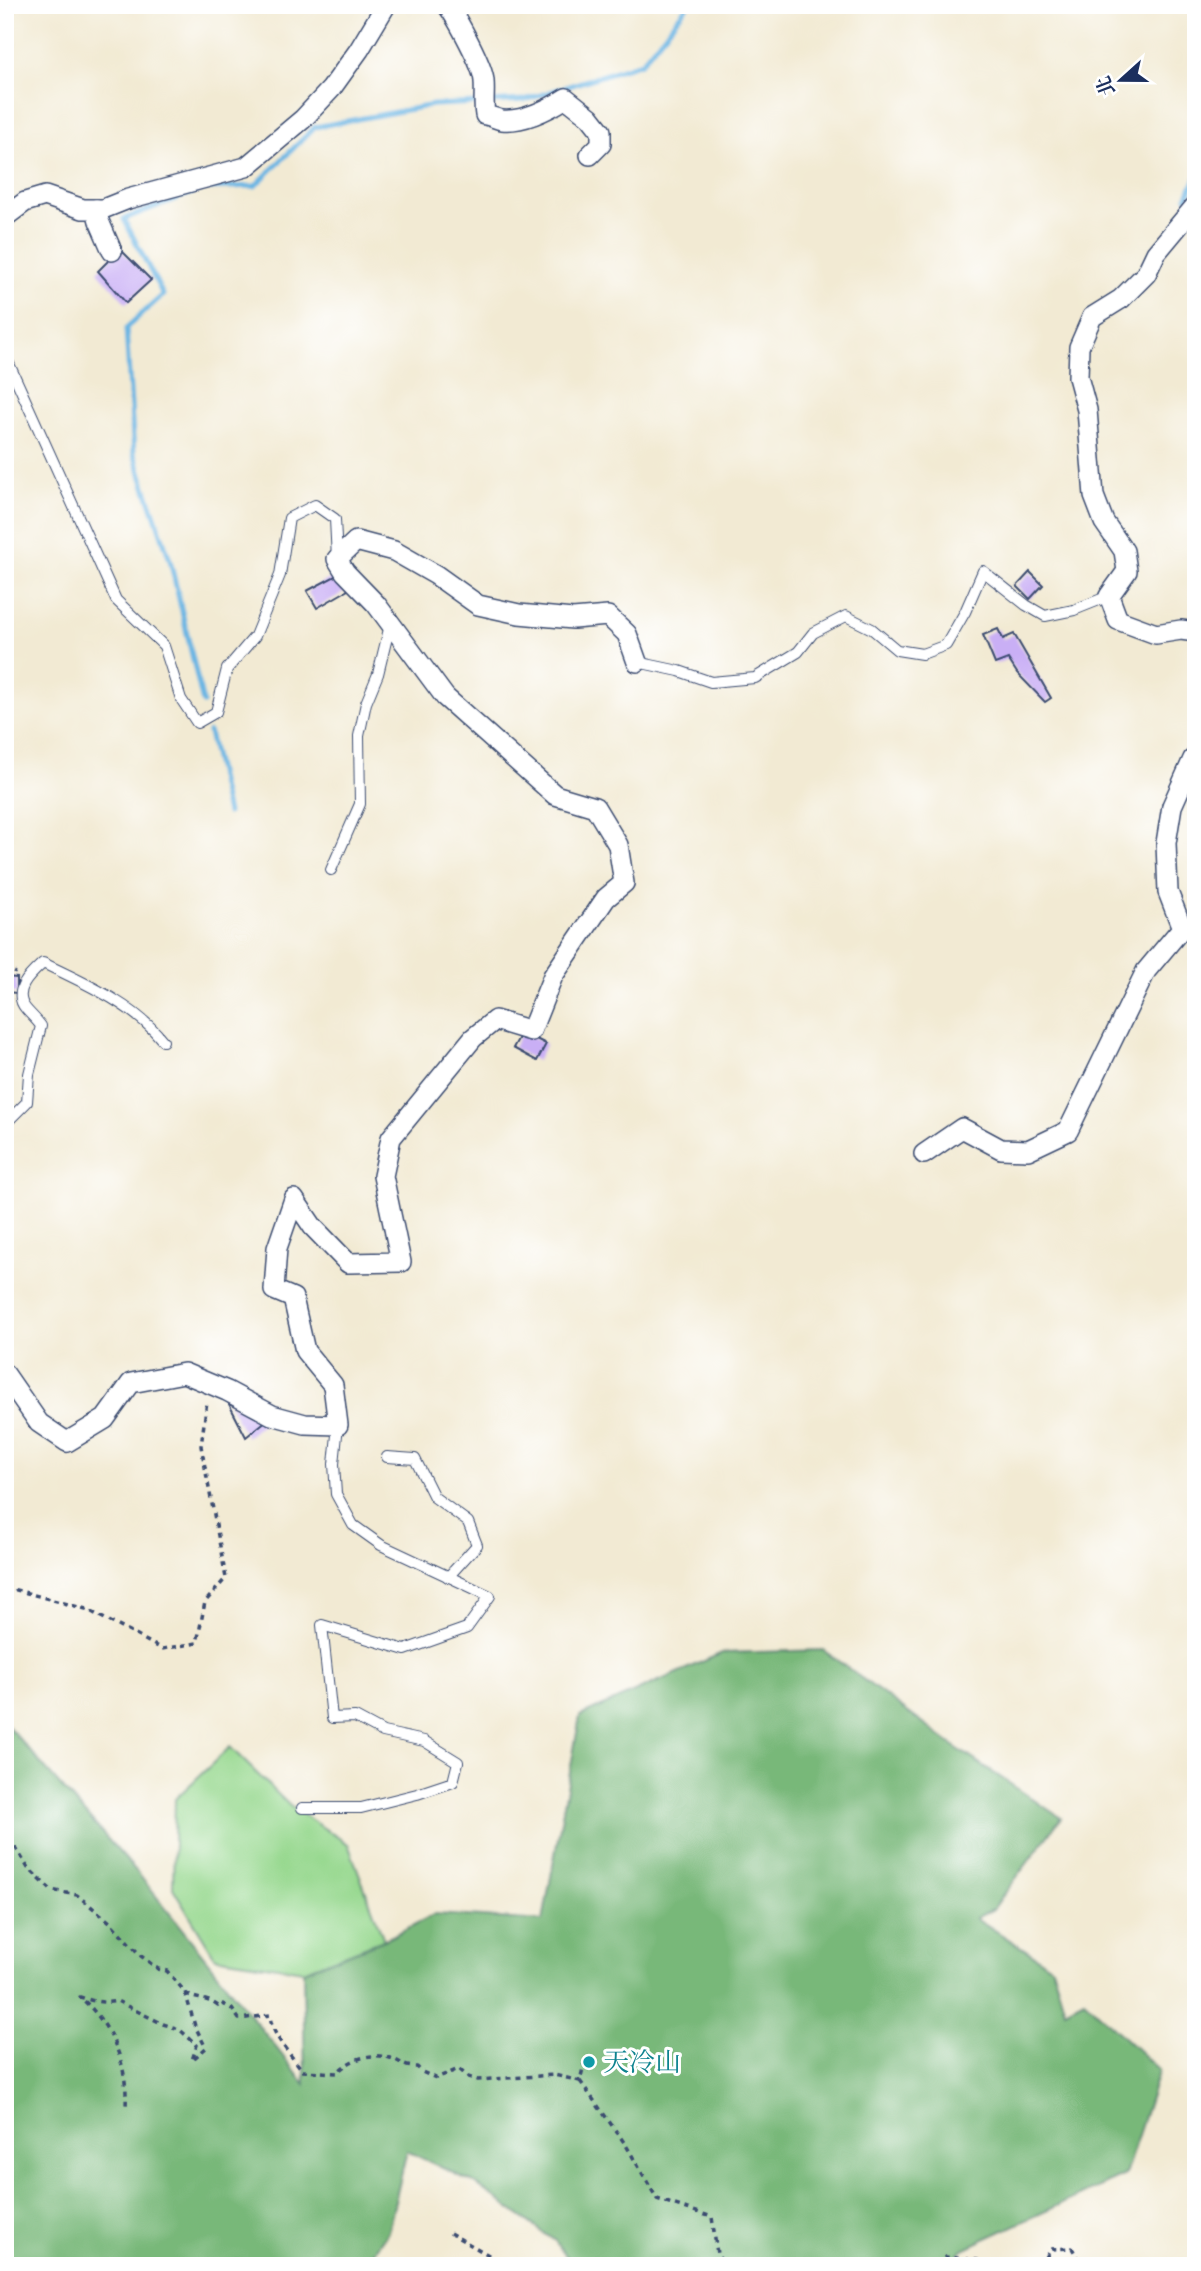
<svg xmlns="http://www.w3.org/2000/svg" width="1201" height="2271" font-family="Alegreya,'Noto Serif TC',serif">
<rect width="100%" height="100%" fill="#fff"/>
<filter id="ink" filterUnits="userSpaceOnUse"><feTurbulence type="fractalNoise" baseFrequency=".0143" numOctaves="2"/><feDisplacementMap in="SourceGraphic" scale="14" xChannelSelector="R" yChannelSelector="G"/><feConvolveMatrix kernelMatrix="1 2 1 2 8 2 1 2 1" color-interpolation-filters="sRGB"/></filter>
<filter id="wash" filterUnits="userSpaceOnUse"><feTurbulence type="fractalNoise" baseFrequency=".00686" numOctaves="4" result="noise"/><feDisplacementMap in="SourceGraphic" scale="28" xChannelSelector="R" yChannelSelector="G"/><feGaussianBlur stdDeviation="1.57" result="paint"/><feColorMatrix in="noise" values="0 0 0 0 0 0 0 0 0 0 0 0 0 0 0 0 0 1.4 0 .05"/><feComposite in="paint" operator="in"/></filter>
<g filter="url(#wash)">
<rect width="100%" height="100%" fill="#f2ead3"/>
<!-- green -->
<polygon fill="#96d88e" stroke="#588476" stroke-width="2" points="230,1747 290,1806 348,1844 384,1940 303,1971 215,1957 173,1888 175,1799"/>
<!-- forest -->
<polygon fill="#78b879" stroke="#4a746c" stroke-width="2" points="823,1650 955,1747 1061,1818 993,1909 976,1918 1052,1967 1065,2010 1084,2000 1159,2070 1125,2175 963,2249 948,2266 573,2266 555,2241 474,2183 407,2151 388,2231 364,2266 5,2266 5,1723 136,1871 305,2084 303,1971 384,1940 435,1914 543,1921 580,1716 722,1653"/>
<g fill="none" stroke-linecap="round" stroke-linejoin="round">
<!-- stream -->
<g stroke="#6ab5e3" stroke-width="5">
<polyline points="489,102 525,100 641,63 688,5"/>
<polyline points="1187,197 1196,178"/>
<polyline points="203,703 170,560 134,454 126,328 163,295 124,219 204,188 255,186 315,127 433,105 479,103"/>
<polyline points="209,732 227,813"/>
</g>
</g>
<g id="blocks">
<!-- building -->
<g fill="#c9aff5">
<polygon points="120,249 151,280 126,303 98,271"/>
<polygon points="1030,572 1043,585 1030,599 1017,586"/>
<polygon points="339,574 348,590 317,608 307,591"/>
<polygon points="998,629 1003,639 1014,634 1051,698 1045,702 1017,673 1008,659 995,664 983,635"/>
<polygon points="5,977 17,978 17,993 5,992"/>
<polygon points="522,1032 546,1044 537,1061 513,1048"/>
<polygon points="228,1402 267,1420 246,1437"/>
</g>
</g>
</g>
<g filter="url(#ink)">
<use href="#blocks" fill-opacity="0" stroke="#3b4b70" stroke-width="2"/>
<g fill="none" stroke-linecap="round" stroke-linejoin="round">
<!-- lane casing -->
<g stroke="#3b4b70" stroke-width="12">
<g id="lane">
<polyline points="5,355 116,600 164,646 181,699 197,723 216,712 227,669 255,636 280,575 289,518 315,505 335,519 337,559"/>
<polyline points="637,662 679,671 711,682 755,678 798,652 813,633 846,616 872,629 897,650 922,654 946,645 965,612 983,571 1026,605 1045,616 1074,610 1109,596"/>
<polyline points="331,870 360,804 359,736 366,703 378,674 390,625"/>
<path d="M5 1124 27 1102 29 1074 41 1026C36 1019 31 1015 26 1009 11 991 31 974 43 963 83 982 135 1005 163 1041"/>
<polyline points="387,1457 415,1459 434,1497 468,1522 477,1545 448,1577"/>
<polyline points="302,1808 361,1808 417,1794 453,1782 458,1762 424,1741 383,1732 355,1717 332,1718 322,1625 405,1650 467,1628 490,1596 381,1545 353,1525 336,1494 334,1464 338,1425"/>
</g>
</g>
<!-- street casing -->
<g stroke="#3b4b70" stroke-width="22">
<g id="street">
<path d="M447 5C457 18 483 66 484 81 485 93 483 103 485 115 491 116 497 119 502 120 523 122 549 109 566 98L590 117 601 131V144L590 155"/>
<polyline points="1196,205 1156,253 1146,274 1121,299 1092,317 1079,347 1078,377 1087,410 1094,496 1104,522 1124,551 1127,571 1109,596 1118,620 1156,634 1181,630 1196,632"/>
<polyline points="96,209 99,221 112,251"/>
<polyline points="5,217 25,202 45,196 83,209 103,209 128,199 246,167 303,119 331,89 359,50 386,5"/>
<polyline points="924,1154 962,1128 1001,1149 1028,1150 1068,1131 1146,971 1182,928 1168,892 1166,843 1172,806 1193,759 1196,759"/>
<polyline points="5,1374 39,1423 67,1442 105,1419 131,1383 184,1373 227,1391 272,1415 305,1424 338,1425 333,1385 305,1351 293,1298 274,1290 277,1248 294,1199 313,1227 348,1263 401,1262 383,1176 391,1138 473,1038 495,1020 531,1031 553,976 606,898 624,883 618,845 595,807 555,795 445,697 376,604 345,572 337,559 356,541 394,551 436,575 478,605 519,614 573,619 608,616 627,634 637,662"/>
</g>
</g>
<!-- path -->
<g stroke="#3b4b70" stroke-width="3.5" stroke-dasharray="5 5" stroke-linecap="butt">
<polyline points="5,968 16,973"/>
<polyline points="5,1587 86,1609 162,1649 197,1643 205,1602 226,1578 201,1446 207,1401"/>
<path d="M5 1830 28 1868 51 1890 77 1895 110 1922 141 1956 158 1969 167 1971 185 1992 195 2026 206 2048 192 2060 197 2045 179 2029 163 2024 117 2001C104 2004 93 2001 80 1997 112 2025 128 2064 126 2107"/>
<path d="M186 1993C196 2001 204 1996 218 2006L221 2003 232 2009 239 2019 270 2015C271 2035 291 2055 303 2071L337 2073C349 2059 372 2052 390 2058 403 2062 402 2067 417 2067L422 2072 436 2078 459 2069 468 2077 478 2080 554 2075 580 2081 584 2064"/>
<polyline points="580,2081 626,2145 657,2199 712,2217 717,2254 724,2266"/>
<polyline points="450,2233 499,2261 498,2266"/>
<polyline points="938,2266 945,2257 979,2260 986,2266"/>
<polyline points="1041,2266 1051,2249 1072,2248 1082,2266"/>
</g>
<!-- lane -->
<use href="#lane" stroke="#fff" stroke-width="10"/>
<!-- street -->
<use href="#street" stroke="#fff" stroke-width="19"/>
</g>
</g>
<!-- markers -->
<circle fill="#0f9aa8" stroke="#fff" stroke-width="2.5" cx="589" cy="2062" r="7"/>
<g text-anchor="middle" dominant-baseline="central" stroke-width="6" stroke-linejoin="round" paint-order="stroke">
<!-- culture labels -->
<g font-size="26" fill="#0d838f" stroke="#fff" text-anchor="start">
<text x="603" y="2062">天冷山</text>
</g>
</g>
<!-- margin -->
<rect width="1201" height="2271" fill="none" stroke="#fff" stroke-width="28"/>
<!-- north arrow -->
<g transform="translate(1121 80) rotate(249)" stroke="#ffffff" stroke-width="5" paint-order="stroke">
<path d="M0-5L12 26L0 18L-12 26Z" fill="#1b2f5e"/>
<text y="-10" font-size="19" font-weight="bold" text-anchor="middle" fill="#1b2f5e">北</text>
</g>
</svg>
